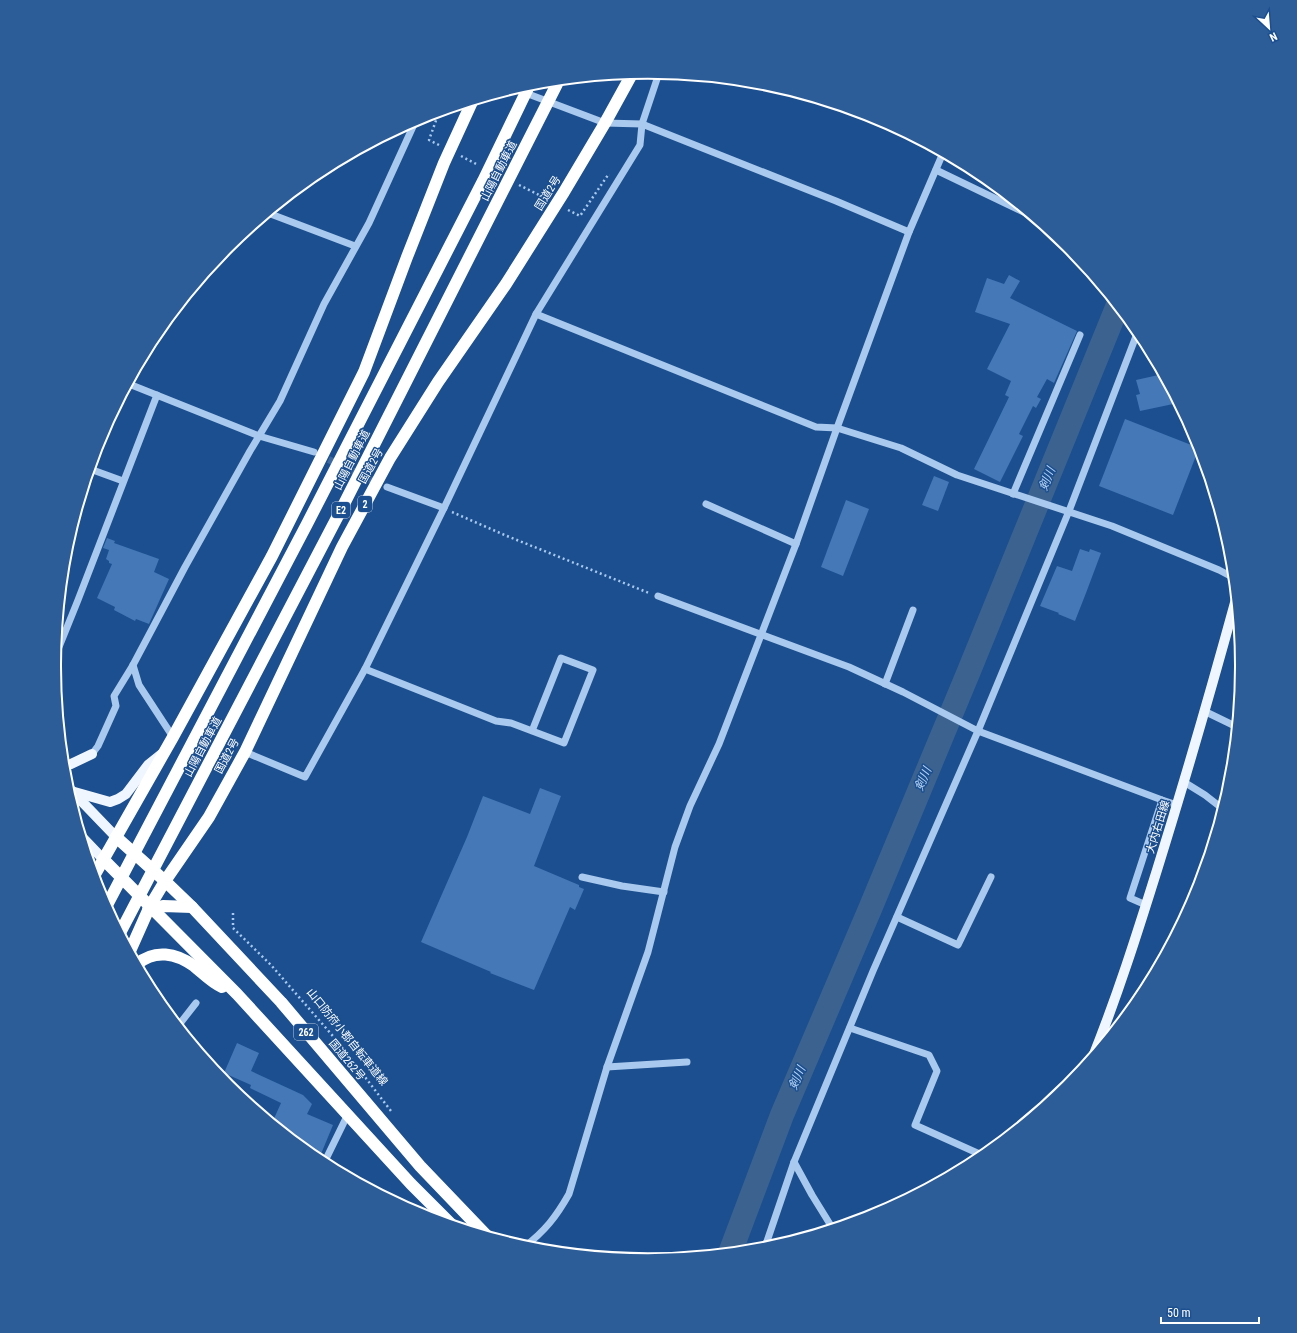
<svg xmlns="http://www.w3.org/2000/svg" width="1297" height="1333" font-family="'Roboto Condensed','Noto Sans JP',sans-serif">
<rect width="100%" height="100%" fill="#1b4f8f"/>
<g fill="none" stroke-linecap="round" stroke-linejoin="round">
<!-- river -->
<polyline stroke="#3c6290" stroke-width="24" points="730,1253 782,1115 870,909 969,671 1118,305"/>
</g>
<!-- building -->
<g fill="#4478b7">
<polygon points="1009,275 1020,281 1010,298 1077,331 1054,383 1047,379 1037,397 1041,399 1036,408 1033,406 1019,434 1023,436 1000,482 974,469 1009,397 1005,395 1011,381 987,369 1010,324 975,312 987,278 1004,284"/>
<polygon points="1163,374 1178,403 1140,411 1136,395 1140,394 1136,380"/>
<polygon points="1125,419 1199,448 1173,515 1099,486"/>
<polygon points="934,476 949,482 938,511 922,505"/>
<polygon points="846,500 869,509 843,576 821,567"/>
<polygon points="107,538 115,541 114,543 159,559 154,572 169,579 149,624 136,619 135,621 114,610 115,607 97,598 112,564 109,563 109,561 106,559 109,550 103,548"/>
<polygon points="1080,549 1089,552 1090,549 1101,553 1086,593 1075,621 1058,614 1059,613 1040,606 1057,566 1072,571"/>
<polygon points="540,788 561,796 534,866 579,885 579,887 584,889 575,910 570,907 534,990 490,973 491,972 421,942 467,837 483,796 530,814"/>
<polygon points="237,1043 259,1053 251,1071 303,1095 312,1104 307,1114 333,1125 321,1154 298,1144 272,1123 281,1103 250,1088 251,1085 224,1073"/>
</g>
<g fill="none" stroke-linecap="round" stroke-linejoin="round">
<!-- minor-tunnel -->
<polyline stroke="#3d69a0" stroke-width="7" stroke-dasharray="7 3.5" stroke-linecap="butt" points="319,455 380,484"/>
<!-- path -->
<g stroke="#a9c9ee" stroke-width="2.5" stroke-dasharray="2 3" stroke-linecap="butt">
<polyline points="439,145 429,140 439,112"/>
<polyline points="461,156 478,165"/>
<polyline points="519,185 545,198"/>
<polyline points="568,210 580,216 608,175 610,175"/>
<polyline points="452,512 507,536 649,593"/>
<polyline points="233,913 233,928 271,965 339,1043 391,1111"/>
</g>
<!-- minor -->
<g stroke="#a9c9ee" stroke-width="7">
<polyline points="515,89 605,123 642,124 836,201 909,232"/>
<polyline points="936,170 1032,216"/>
<polyline points="268,213 355,246"/>
<polyline points="536,314 816,427 837,428 901,448 957,475 1112,526 1219,570 1234,578"/>
<polyline points="129,384 259,436 314,452"/>
<polyline points="90,469 123,481"/>
<polyline points="387,487 444,508"/>
<polyline points="1013,494 1080,335"/>
<polyline points="706,504 796,544"/>
<polyline points="658,596 849,667 903,692 978,731 1162,800 1177,805"/>
<polyline points="55,657 78,600 157,395"/>
<polyline points="133,665 139,685 173,737"/>
<polyline points="365,669 496,721 511,723 564,743 593,670 561,658 532,731"/>
<polyline points="885,684 913,610"/>
<polyline points="1204,711 1237,727"/>
<polyline points="245,752 305,777 365,669 444,508 536,314 640,145 642,124 659,73"/>
<polyline points="92,754 98,746 116,706 114,696 133,665 185,567 250,451 280,401 324,304 369,223 416,120"/>
<polyline points="64,772 71,764"/>
<polyline points="1184,782 1205,795 1223,809"/>
<polyline points="582,877 622,886 664,892"/>
<polyline points="1146,905 1130,898 1162,800"/>
<polyline points="897,917 958,945 991,877"/>
<polyline points="178,1026 196,1003"/>
<polyline points="850,1028 929,1055 937,1071 915,1125 984,1156"/>
<polyline points="607,1067 687,1062"/>
<polyline points="313,1156 325,1161 348,1114"/>
<polyline points="794,1162 812,1195 833,1229"/>
<path d="M524 1247C545 1231 556 1217 569 1194L607 1067 648 952 675 847 690 806 719 744 761 635 796 544 837 428 909 232 943 153"/>
<polyline points="764,1250 794,1162 873,971 978,731 1069,511 1138,331"/>
</g>
<!-- major -->
<g stroke="#f0f6ff" stroke-width="10">
<polyline points="71,764 92,754"/>
<polyline points="66,785 116,837"/>
<polyline points="71,791 110,802 118,799 126,794 148,765 163,753"/>
<polyline points="82,837 103,859"/>
<path d="M1092 1059C1117 997 1137 934 1157 870 1185 780 1211 690 1236 599"/>
</g>
<!-- highway -->
<g stroke="#fff" stroke-width="12">
<polyline points="116,837 165,881 192,907 281,1002 420,1166 487,1236"/>
<polyline points="103,859 237,994 411,1184 452,1225"/>
<polyline points="94,876 173,737 272,556 364,372 407,257 444,163 472,102"/>
<polyline points="148,910 163,906 192,907"/>
<polyline points="130,951 150,906 165,881 209,817 245,752 342,547 390,458 438,382 506,284 564,192 605,123 632,74"/>
<path d="M137 964C155 949 176 953 194 966 203 973 211 982 222 987"/>
</g>
<!-- highway-bridge -->
<g stroke="#fff" stroke-width="12">
<polyline points="106,907 307,524 483,181 530,84"/>
<polyline points="120,933 341,510 557,84"/>
</g>
</g>
<g text-anchor="middle" dominant-baseline="central" stroke-width="3" stroke-linejoin="round" paint-order="stroke">
<!-- shield labels -->
<g fill="#1b4f8f" stroke="#bbcadd" stroke-width="1">
<rect x="358" y="496" width="14" height="16" rx="3"/>
<rect x="332" y="502" width="18" height="16" rx="3"/>
<rect x="294" y="1024" width="24" height="16" rx="3"/>
</g>
<g font-size="10" font-weight="bold" fill="#fff">
<text x="365" y="504">2</text>
<text x="341" y="510">E2</text>
<text x="306" y="1032">262</text>
</g>
<!-- street labels -->
<g font-size="11" fill="#fff" stroke="#1b4f8f">
<text transform="translate(499 171) rotate(-63)">山陽自動車道</text>
<text transform="translate(548 193) rotate(-58)">国道2号</text>
<text transform="translate(352 460) rotate(-63)">山陽自動車道</text>
<text transform="translate(371 466) rotate(-61)">国道2号</text>
<text transform="translate(203 747) rotate(-62)">山陽自動車道</text>
<text transform="translate(227 756) rotate(-62)">国道2号</text>
<text transform="translate(1158 827) rotate(-73)">大内右田線</text>
<text transform="translate(347 1037) rotate(51)">山口防府小郡自転車道線</text>
<text transform="translate(347 1060) rotate(50)">国道262号</text>
</g>
<!-- water labels -->
<g font-size="12" font-style="italic" fill="#b5d3f5" stroke="#1b4f8f">
<text transform="translate(1047 479) rotate(-68)">剣川</text>
<text transform="translate(923 779) rotate(-67)">剣川</text>
<text transform="translate(797 1078) rotate(-67)">剣川</text>
</g>
</g>
<!-- crop -->
<path d="M0 0H1297V1333H0ZM61 666a587 587 0 1 1 1174 0a587 587 0 1 1-1174 0Z" fill="#2d5d98" fill-rule="evenodd"/>
<path fill="none" stroke="#fff" stroke-width="2" d="M61 666a587 587 0 1 1 1174 0a587 587 0 1 1-1174 0Z"/>
<!-- north arrow -->
<g transform="translate(1269 28) rotate(154)" stroke="#1b4f8f" stroke-width="3" paint-order="stroke">
<path d="M0-3L7 15L0 10L-7 15Z" fill="#ffffff"/>
<text y="-6" font-size="11" font-weight="bold" text-anchor="middle" fill="#ffffff">N</text>
</g>
<!-- scale -->
<path d="M1161 1317v6h98v-6" fill="none" stroke="#ffffff" stroke-width="2"/>
<text x="1167" y="1317" font-size="12" fill="#ffffff" stroke="#1b4f8f" stroke-width="3" paint-order="stroke">50 m</text>
</svg>
